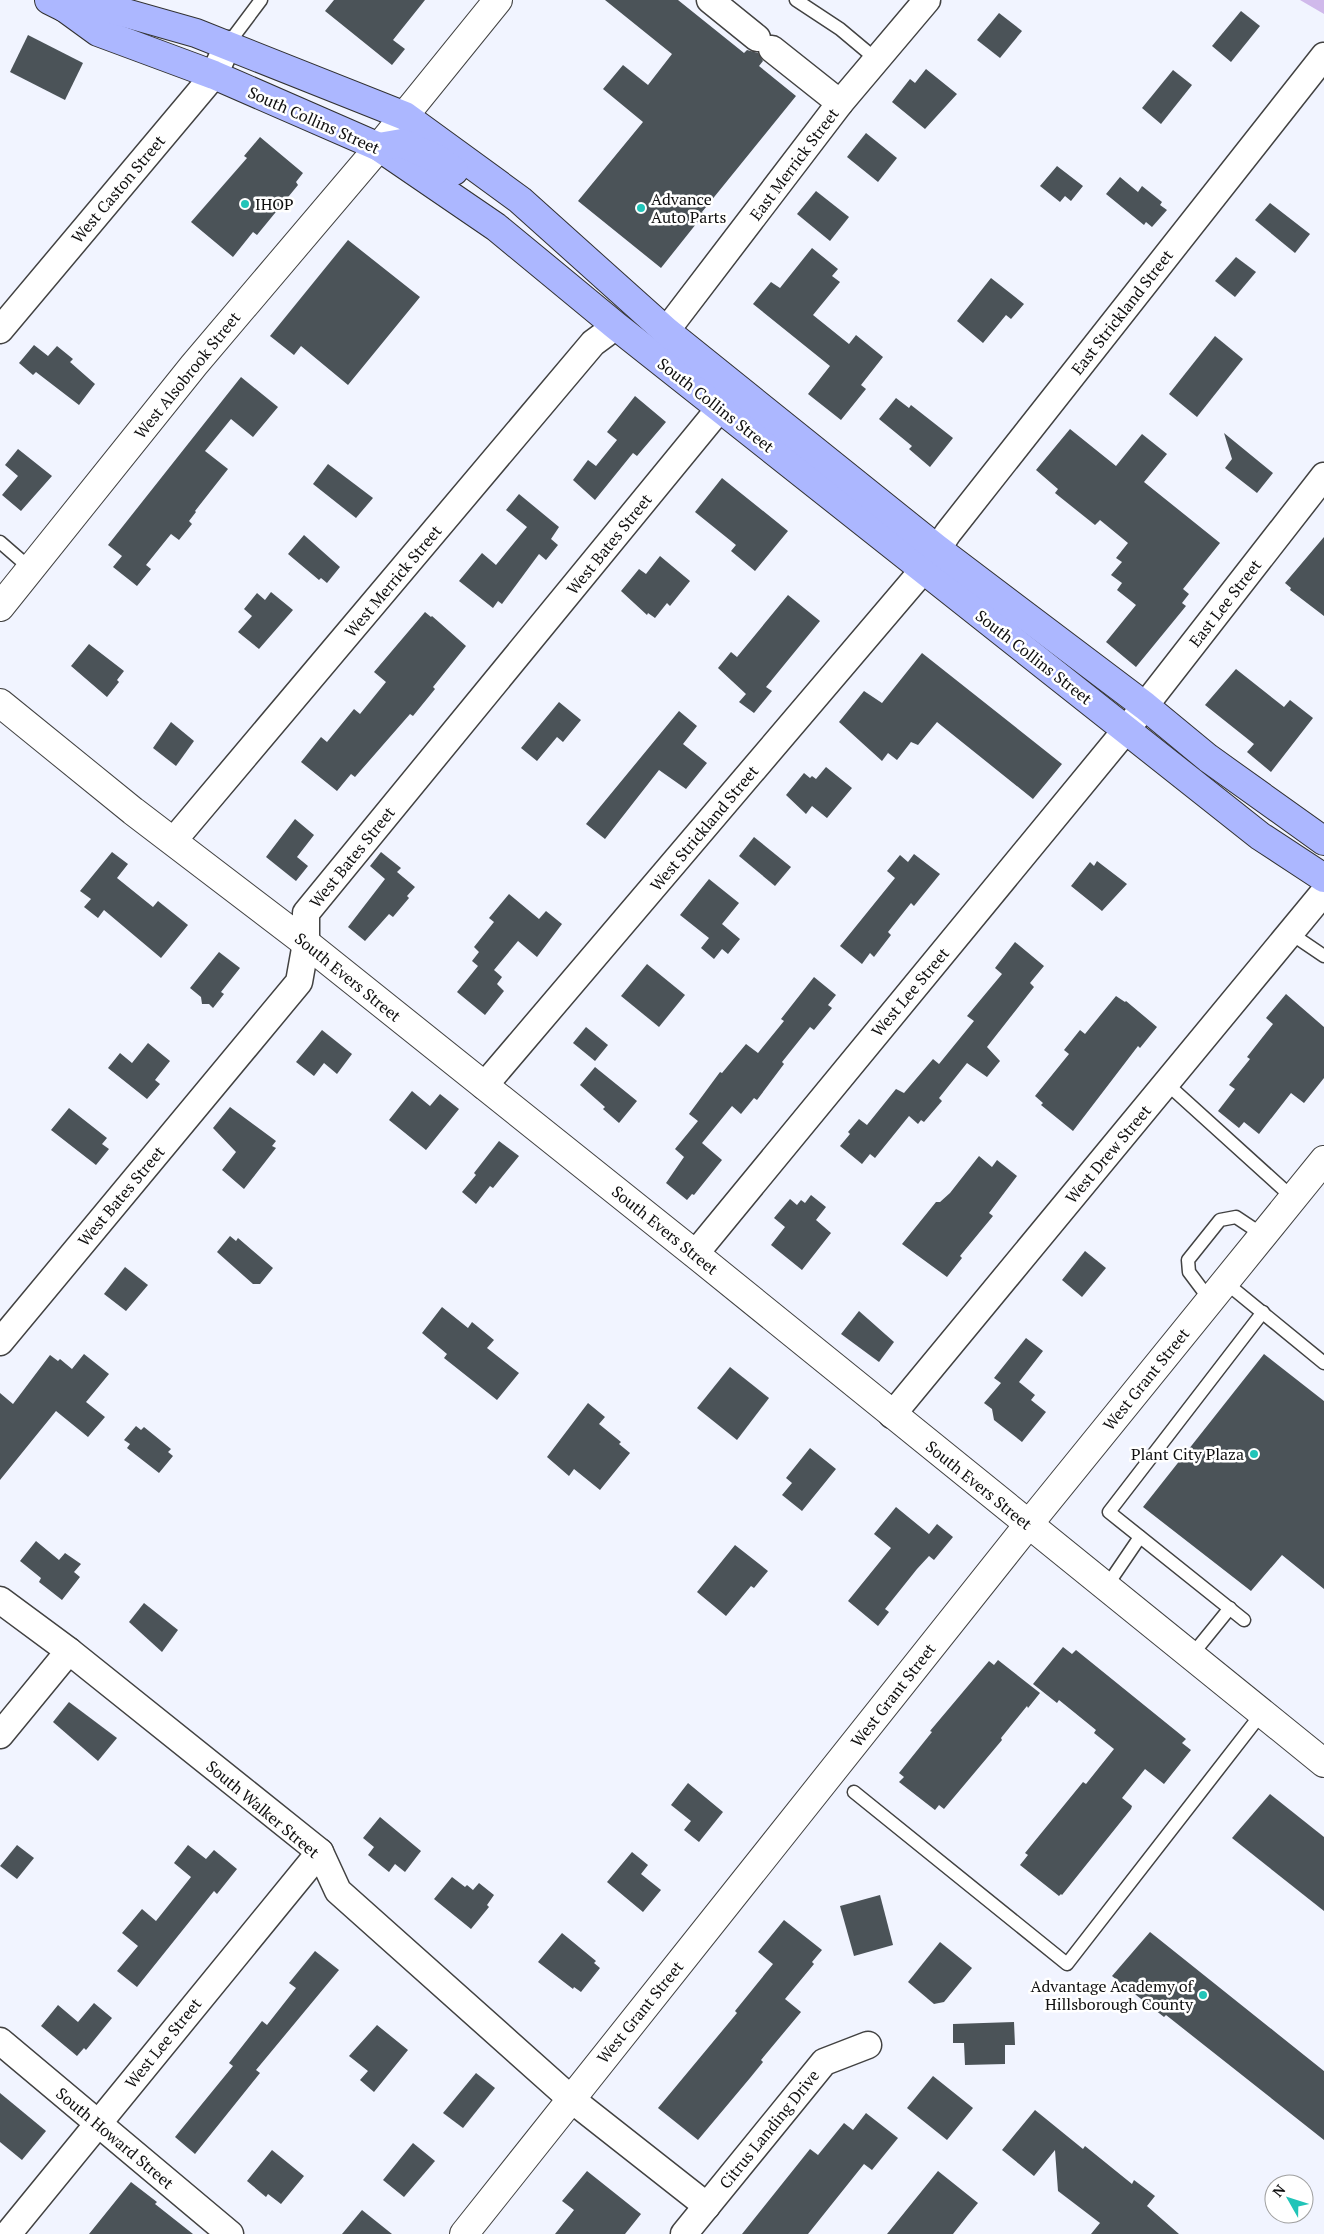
<svg xmlns="http://www.w3.org/2000/svg" width="1324" height="2234" font-family="'PT Serif',serif">
<rect width="100%" height="100%" fill="#f1f4ff"/>
<!-- green -->
<polygon fill="#d0b9eb" points="1300,0 1324,0 1324,14"/>
<!-- building -->
<g fill="#4b5358">
<polygon points="334,0 425,0 393,40 405,49 392,65 325,11"/>
<polygon points="605,0 678,0 744,53 747,50 758,53 763,61 759,66 796,96 702,212 704,214 661,268 578,201 643,122 603,89 623,65 648,85 672,54"/>
<polygon points="1241,11 1260,26 1231,62 1212,46"/>
<polygon points="999,13 1022,31 1000,58 977,40"/>
<polygon points="28,35 83,63 65,100 10,72"/>
<polygon points="926,69 957,94 925,129 892,102 910,79 915,83"/>
<polygon points="1173,70 1192,85 1161,124 1142,108"/>
<polygon points="866,133 897,158 878,182 847,157"/>
<polygon points="260,137 303,173 296,182 298,185 257,235 253,232 233,257 191,222 247,158 244,156"/>
<polygon points="1057,166 1083,186 1071,201 1065,196 1060,202 1040,186"/>
<polygon points="1120,177 1138,192 1142,186 1162,202 1160,205 1167,210 1152,227 1146,222 1144,225 1106,194"/>
<polygon points="816,191 849,217 830,241 797,214"/>
<polygon points="1270,203 1310,234 1295,253 1255,220"/>
<polygon points="348,240 420,297 348,385 301,346 294,355 270,336"/>
<polygon points="812,248 838,269 832,276 840,282 813,315 849,344 856,335 883,357 861,385 866,389 841,420 808,394 830,366 753,304 771,282 780,288"/>
<polygon points="1236,257 1256,272 1235,297 1215,281"/>
<polygon points="991,278 1024,304 1011,319 1006,315 983,343 957,321"/>
<polygon points="1215,336 1243,359 1197,417 1169,394"/>
<polygon points="34,345 48,356 57,346 73,359 70,362 95,384 79,405 36,372 33,375 19,363"/>
<polygon points="241,377 278,407 253,437 231,419 205,451 228,469 195,511 196,512 189,521 192,524 179,540 171,534 146,565 151,569 137,586 113,567 122,556 108,545"/>
<polygon points="635,396 666,422 637,456 633,453 595,500 573,480 588,460 596,466 617,440 607,432"/>
<polygon points="896,398 909,408 911,405 953,438 930,467 909,449 912,446 879,419"/>
<polygon points="1070,429 1116,466 1142,434 1167,454 1144,482 1220,543 1183,589 1189,594 1182,603 1186,606 1136,667 1106,642 1136,605 1117,590 1122,583 1111,575 1122,562 1116,558 1128,543 1100,520 1095,525 1055,493 1058,489 1036,470"/>
<polygon points="1224,433 1273,473 1257,493 1225,468 1232,459"/>
<polygon points="18,449 52,476 21,511 2,495 18,476 5,465"/>
<polygon points="328,464 373,498 356,518 313,484"/>
<polygon points="722,478 788,531 755,571 731,551 736,545 695,512"/>
<polygon points="519,494 559,527 551,539 558,545 546,560 539,554 502,604 498,601 493,608 459,581 482,553 496,565 527,527 506,510"/>
<polygon points="304,535 340,567 327,583 321,578 319,580 288,554"/>
<polygon points="1324,537 1324,616 1290,590 1291,588 1285,583"/>
<polygon points="660,556 690,581 670,606 667,603 655,618 648,613 647,615 621,591 639,569 646,574"/>
<polygon points="271,592 293,610 259,649 238,632 252,616 244,609 257,593 265,600"/>
<polygon points="788,595 820,621 766,687 772,691 754,713 739,702 746,694 718,668 731,652 737,657"/>
<polygon points="425,612 431,617 432,616 466,646 433,687 435,689 413,716 410,714 355,777 351,774 337,791 301,762 321,737 327,742 354,709 360,714 386,682 374,672"/>
<polygon points="89,644 124,671 117,680 119,682 107,697 71,666"/>
<polygon points="922,653 1062,764 1033,799 937,722 918,745 911,742 897,760 888,753 882,761 839,722 864,691 882,703"/>
<polygon points="1236,669 1284,707 1290,700 1313,718 1271,772 1247,752 1254,744 1205,705"/>
<polygon points="559,702 581,720 563,742 557,737 537,761 521,748"/>
<polygon points="679,711 697,726 683,744 707,763 686,789 659,770 605,839 586,824"/>
<polygon points="171,722 194,741 176,766 153,748"/>
<polygon points="826,767 852,788 827,818 812,806 806,814 786,795 804,773 810,778 812,776 816,779"/>
<polygon points="295,819 314,835 297,857 308,866 296,881 266,857"/>
<polygon points="754,837 791,867 775,886 739,856"/>
<polygon points="112,852 128,864 117,878 153,907 158,901 188,925 161,958 104,910 98,918 84,907 91,899 80,891"/>
<polygon points="381,852 401,868 397,872 415,887 407,896 409,898 393,917 389,914 365,941 348,927 385,879 370,866"/>
<polygon points="914,854 940,874 914,906 911,903 888,932 891,935 874,957 870,953 862,964 840,946 895,878 887,871 900,855 908,862"/>
<polygon points="1097,861 1127,884 1102,911 1071,886 1090,862 1094,866"/>
<polygon points="709,879 739,903 722,924 740,939 728,954 722,949 714,959 701,948 709,938 680,915"/>
<polygon points="509,894 539,919 546,911 562,924 537,957 518,941 494,970 502,977 497,984 504,991 485,1015 457,992 478,966 472,961 479,952 474,947 494,922 489,918"/>
<polygon points="1015,942 1044,966 1030,983 1034,987 987,1047 1000,1061 987,1077 967,1063 939,1098 942,1101 924,1122 921,1120 918,1124 909,1116 875,1158 870,1154 862,1164 840,1146 850,1134 848,1132 859,1119 867,1125 896,1089 904,1093 933,1059 939,1064 974,1021 967,1016 1002,974 995,968"/>
<polygon points="219,952 240,968 221,992 224,994 213,1008 209,1004 202,1004 201,997 190,988"/>
<polygon points="647,964 685,995 659,1027 621,996"/>
<polygon points="814,977 836,995 828,1005 832,1008 814,1030 810,1027 782,1062 784,1064 757,1100 754,1098 741,1114 732,1106 702,1143 722,1160 694,1195 692,1194 687,1200 666,1183 684,1157 675,1149 698,1121 689,1114 720,1072 722,1073 746,1044 758,1053 784,1021 781,1019"/>
<polygon points="1286,994 1324,1027 1324,1078 1304,1103 1291,1093 1259,1134 1244,1122 1239,1128 1218,1111 1235,1089 1229,1085 1250,1059 1247,1057 1273,1024 1266,1018"/>
<polygon points="1116,996 1125,1002 1126,1001 1157,1027 1140,1048 1138,1046 1073,1131 1041,1105 1043,1103 1035,1096 1069,1054 1064,1050 1080,1030 1085,1034"/>
<polygon points="586,1027 608,1045 595,1061 573,1043"/>
<polygon points="322,1030 352,1054 337,1074 324,1063 314,1076 296,1062"/>
<polygon points="148,1043 170,1061 155,1080 160,1084 147,1099 108,1068 120,1053 132,1063"/>
<polygon points="595,1067 637,1101 619,1123 603,1109 605,1107 580,1085"/>
<polygon points="412,1091 430,1106 440,1094 459,1109 426,1150 389,1120"/>
<polygon points="230,1107 276,1141 272,1146 276,1148 244,1189 222,1170 236,1152 213,1128"/>
<polygon points="69,1108 107,1138 102,1144 109,1149 96,1165 51,1130"/>
<polygon points="499,1141 519,1156 493,1188 490,1186 476,1204 462,1192 476,1175 474,1173"/>
<polygon points="979,1156 992,1167 997,1160 1017,1176 989,1213 993,1216 960,1256 962,1258 947,1277 902,1244 936,1202 940,1202 950,1193"/>
<polygon points="811,1195 826,1207 816,1220 831,1233 802,1270 771,1245 785,1227 774,1218 790,1199 797,1205 801,1200 805,1203"/>
<polygon points="230,1236 236,1241 238,1238 273,1268 260,1284 253,1284 217,1252"/>
<polygon points="1085,1251 1106,1268 1082,1297 1062,1280"/>
<polygon points="125,1267 148,1285 126,1311 104,1294"/>
<polygon points="442,1307 468,1328 472,1322 494,1340 487,1348 519,1373 497,1400 444,1358 447,1354 422,1333"/>
<polygon points="859,1311 894,1342 879,1362 841,1334"/>
<polygon points="1026,1338 1043,1351 1019,1382 1035,1395 1031,1400 1046,1412 1022,1442 994,1420 992,1409 984,1403 1001,1383 994,1378"/>
<polygon points="84,1354 109,1374 86,1402 105,1417 88,1437 56,1411 0,1480 0,1393 13,1404 50,1355 58,1361 60,1359 72,1369"/>
<polygon points="1264,1354 1324,1401 1324,1589 1282,1555 1251,1591 1143,1507"/>
<polygon points="730,1367 769,1398 737,1440 697,1408"/>
<polygon points="588,1403 605,1417 599,1424 621,1442 619,1444 630,1453 600,1490 574,1469 569,1476 547,1457"/>
<polygon points="136,1426 141,1430 144,1427 171,1449 168,1452 173,1456 159,1473 127,1448 130,1444 124,1440"/>
<polygon points="810,1448 836,1469 802,1511 782,1495 792,1483 786,1478"/>
<polygon points="896,1507 929,1534 937,1524 953,1537 934,1560 929,1556 917,1569 885,1609 889,1612 878,1626 848,1601 891,1548 874,1534"/>
<polygon points="36,1541 59,1560 65,1553 81,1564 74,1572 80,1577 62,1600 39,1582 41,1578 20,1561"/>
<polygon points="735,1545 768,1571 754,1588 751,1586 726,1616 697,1592"/>
<polygon points="144,1603 178,1630 162,1652 129,1622"/>
<polygon points="1063,1647 1072,1654 1076,1650 1186,1739 1182,1743 1191,1750 1164,1784 1145,1769 1122,1798 1132,1806 1131,1809 1062,1895 1061,1894 1059,1896 1020,1865 1028,1855 1025,1853 1083,1782 1086,1784 1114,1749 1094,1733 1096,1730 1059,1700 1057,1703 1033,1684"/>
<polygon points="998,1660 1040,1693 1028,1708 1027,1706 1001,1738 1002,1740 944,1809 939,1805 935,1810 899,1782 904,1777 899,1773 932,1732 930,1731 989,1661 994,1665"/>
<polygon points="69,1702 117,1738 98,1761 53,1722"/>
<polygon points="688,1783 723,1812 699,1842 684,1830 691,1821 671,1805"/>
<polygon points="1270,1794 1324,1837 1324,1911 1232,1838"/>
<polygon points="380,1817 421,1851 405,1872 395,1864 389,1872 368,1855 374,1847 363,1838"/>
<polygon points="17,1845 34,1858 17,1879 0,1866"/>
<polygon points="188,1845 206,1859 214,1850 237,1869 217,1894 214,1891 137,1987 117,1971 138,1946 122,1933 142,1909 156,1921 191,1877 174,1863"/>
<polygon points="632,1852 648,1865 641,1874 661,1890 643,1912 607,1882"/>
<polygon points="452,1877 465,1887 467,1885 473,1890 479,1883 494,1895 487,1905 489,1907 471,1929 434,1899"/>
<polygon points="880,1895 893,1945 854,1956 840,1906"/>
<polygon points="784,1920 822,1950 812,1962 814,1964 785,1999 801,2012 761,2060 763,2062 750,2078 698,2140 658,2108 737,2013 735,2011 773,1964 758,1952"/>
<polygon points="1150,1932 1324,2071 1324,2140 1166,2015 1164,2017 1112,1976"/>
<polygon points="562,1933 596,1961 594,1963 600,1968 581,1992 574,1987 573,1989 538,1962"/>
<polygon points="940,1942 972,1968 944,2002 934,2004 908,1982"/>
<polygon points="315,1951 339,1970 256,2070 260,2073 195,2154 175,2137 233,2066 229,2063 262,2021 267,2025 296,1988 289,1983"/>
<polygon points="94,2003 112,2018 86,2050 84,2048 77,2056 41,2026 58,2005 78,2022"/>
<polygon points="1014,2022 1015,2045 1005,2045 1005,2064 965,2065 964,2043 953,2043 953,2024"/>
<polygon points="377,2025 408,2050 374,2092 360,2080 368,2071 349,2056"/>
<polygon points="476,2073 495,2088 463,2128 443,2113"/>
<polygon points="933,2076 973,2108 947,2140 907,2108"/>
<polygon points="0,2093 46,2131 22,2160 0,2142"/>
<polygon points="1035,2110 1083,2149 1085,2146 1132,2184 1134,2180 1155,2196 1147,2206 1179,2234 1091,2234 1100,2223 1058,2191 1055,2150 1034,2176 1002,2150"/>
<polygon points="866,2113 898,2138 872,2170 864,2164 808,2234 742,2234 810,2149 818,2155 844,2123 853,2130"/>
<polygon points="413,2143 435,2161 404,2197 383,2180"/>
<polygon points="272,2150 304,2176 281,2204 268,2194 266,2197 247,2181"/>
<polygon points="587,2171 641,2214 625,2234 555,2234 574,2210 562,2201"/>
<polygon points="938,2171 978,2203 968,2215 953,2234 887,2234"/>
<polygon points="131,2182 157,2202 155,2204 193,2234 89,2234"/>
<polygon points="362,2210 392,2234 342,2234"/>
</g>
<g fill="none" stroke-linecap="round" stroke-linejoin="round">
<!-- service casing -->
<g stroke="#424242" stroke-width="15">
<g id="service">
<polyline points="796,0 840,29 877,60"/>
<polyline points="228,44 261,0"/>
<polyline points="0,542 31,569"/>
<polyline points="1290,933 1324,956"/>
<polyline points="1166,1083 1293,1198"/>
<polyline points="1225,1282 1324,1363"/>
<polyline points="1210,1300 1189,1272 1188,1260 1220,1220 1236,1217 1263,1235"/>
<polyline points="1106,1587 1140,1537"/>
<polyline points="1244,1620 1109,1512 1263,1312"/>
<polyline points="1191,1656 1230,1608"/>
<polyline points="854,1792 1067,1964 1262,1713"/>
</g>
</g>
<!-- minor casing -->
<g stroke="#424242" stroke-width="29">
<g id="minor">
<polyline points="710,0 757,38"/>
<polyline points="772,49 840,103"/>
<polyline points="0,330 214,75 228,44"/>
<polyline points="666,331 840,103 927,0"/>
<polyline points="174,840 593,343 616,326"/>
<polyline points="484,1086 924,569 948,533 1324,56"/>
<polyline points="695,1254 1126,730 1324,476"/>
<polyline points="0,1342 299,982 306,943 306,913 720,408"/>
<polyline points="892,1415 1324,892"/>
<polyline points="0,1600 69,1651 320,1852 338,1891 571,2099 707,2206"/>
<polyline points="0,1735 69,1651"/>
<polyline points="0,2041 230,2234"/>
<polyline points="8,2234 320,1852"/>
<polyline points="684,2234 824,2062 868,2045"/>
</g>
</g>
<!-- tertiary casing -->
<g stroke="#424242" stroke-width="30">
<g id="tertiary">
<polyline points="0,607 194,365 379,147 498,0"/>
<polyline points="0,703 133,811 306,943 695,1254 1324,1763"/>
<polyline points="464,2234 1028,1525 1324,1160"/>
</g>
</g>
<!-- secondary casing -->
<g stroke="#313131" stroke-width="30">
<g id="secondary">
<polyline points="49,0 65,8 98,32 214,75 379,147 496,227 616,326 1260,836 1324,878"/>
<polyline points="65,8 108,8 196,33 405,116 520,200 666,331 936,548 1145,706 1208,758 1324,841"/>
<polyline points="379,147 402,143 437,159 454,171"/>
</g>
</g>
<!-- service -->
<use href="#service" stroke="#fff" stroke-width="12"/>
<!-- minor -->
<use href="#minor" stroke="#fff" stroke-width="26"/>
<!-- tertiary -->
<use href="#tertiary" stroke="#fff" stroke-width="28"/>
<!-- secondary -->
<use href="#secondary" stroke="#acb7ff" stroke-width="28"/>
</g>
<!-- markers -->
<g fill="#21c4b8" stroke="#fff" stroke-width="2">
<circle cx="245" cy="204" r="5"/>
<circle cx="641" cy="208" r="5"/>
<circle cx="1254" cy="1454" r="5"/>
<circle cx="1203" cy="1995" r="5"/>
</g>
<g text-anchor="middle" dominant-baseline="central" stroke-width="5" stroke-linejoin="round" paint-order="stroke">
<!-- street labels -->
<g font-size="16" fill="#0f0f0f" stroke="#fff">
<text transform="translate(314 120) rotate(24)">South Collins Street</text>
<text transform="translate(794 164) rotate(-53)">East Merrick Street</text>
<text transform="translate(118 189) rotate(-50)">West Caston Street</text>
<text transform="translate(1122 312) rotate(-52)">East Strickland Street</text>
<text transform="translate(187 375) rotate(-51)">West Alsobrook Street</text>
<text transform="translate(716 405) rotate(38)">South Collins Street</text>
<text transform="translate(609 544) rotate(-51)">West Bates Street</text>
<text transform="translate(393 581) rotate(-50)">West Merrick Street</text>
<text transform="translate(1225 603) rotate(-52)">East Lee Street</text>
<text transform="translate(1034 657) rotate(38)">South Collins Street</text>
<text transform="translate(704 828) rotate(-50)">West Strickland Street</text>
<text transform="translate(352 857) rotate(-51)">West Bates Street</text>
<text transform="translate(348 977) rotate(39)">South Evers Street</text>
<text transform="translate(910 992) rotate(-50)">West Lee Street</text>
<text transform="translate(1108 1154) rotate(-50)">West Drew Street</text>
<text transform="translate(121 1196) rotate(-50)">West Bates Street</text>
<text transform="translate(665 1230) rotate(39)">South Evers Street</text>
<text transform="translate(1146 1379) rotate(-51)">West Grant Street</text>
<text transform="translate(979 1485) rotate(39)">South Evers Street</text>
<text transform="translate(893 1695) rotate(-52)">West Grant Street</text>
<text transform="translate(263 1809) rotate(40)">South Walker Street</text>
<text transform="translate(640 2012) rotate(-51)">West Grant Street</text>
<text transform="translate(163 2043) rotate(-51)">West Lee Street</text>
<text transform="translate(769 2129) rotate(-51)">Citrus Landing Drive</text>
<text transform="translate(115 2138) rotate(40)">South Howard Street</text>
</g>
<!-- poi labels -->
<g font-size="16" fill="#0f0f0f" stroke="#fff" text-anchor="start">
<text x="651" y="199">Advance<tspan x="651" dy="18">Auto Parts</tspan></text>
<text x="255" y="204">IHOP</text>
<text x="1244" y="1454" text-anchor="end">Plant City Plaza</text>
<text x="1193" y="1986" text-anchor="end">Advantage Academy of<tspan x="1193" dy="18">Hillsborough County</tspan></text>
</g>
</g>
<!-- north arrow -->
<g transform="translate(1289 2199) rotate(309)"><circle r="24" fill="#ffffff" stroke="#9f9f9f"/>
<path d="M0-4L9 19L0 12L-9 19Z" fill="#21c4b8"/>
<text y="-8" font-size="14" font-weight="bold" text-anchor="middle" fill="#0f0f0f">N</text>
</g>
</svg>
